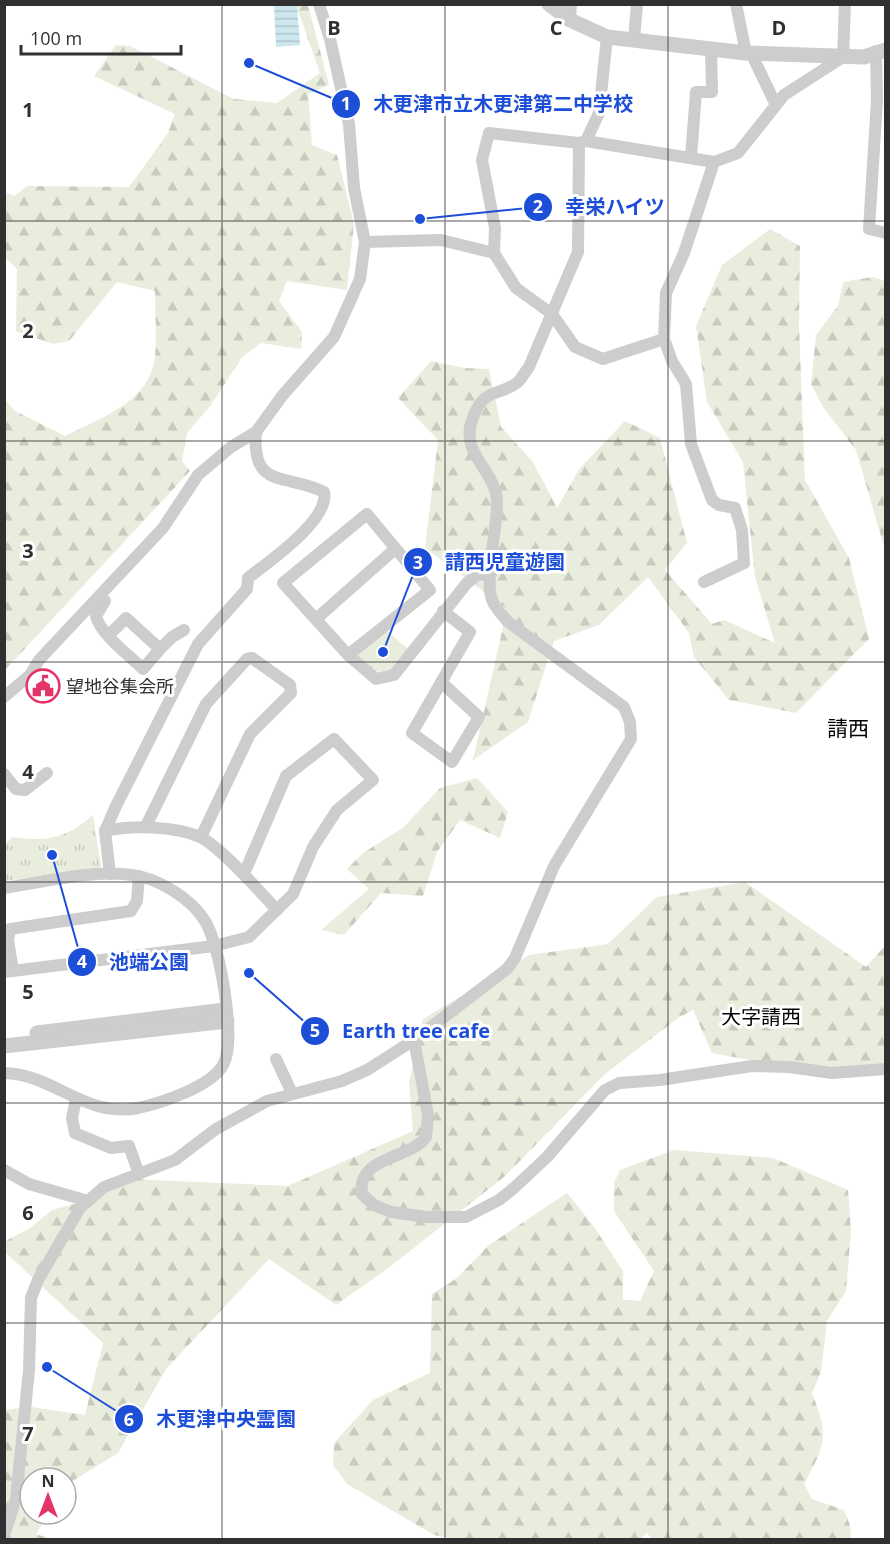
<svg xmlns="http://www.w3.org/2000/svg" width="890" height="1544" font-family="'Open Sans','Noto Sans JP',sans-serif">
<defs>
<pattern id="forest-firs" width="22" height="20" patternUnits="userSpaceOnUse" patternTransform="scale(1.5)"><rect width="22" height="20" fill="#e9edde"/><path d="M5 1l3.5 6h-7zM16 11l3.5 6h-7z" fill="#c8ccbf"/></pattern>
<pattern id="park-tufts" width="24" height="20" patternUnits="userSpaceOnUse" patternTransform="scale(1.5)"><rect width="24" height="20" fill="#e9edde"/><path d="M3 7l-1-3M5 7V3M7 7l1-3M15 17l-1-3M17 17v-4M19 17l1-3" fill="none" stroke="#c8ccbf"/></pattern>
<pattern id="water-rules" width="6" height="5" patternUnits="userSpaceOnUse" patternTransform="scale(1.5)"><rect width="6" height="5" fill="#cbe6ec"/><path d="M0 2.5h6" fill="none" stroke="#afc6cb"/></pattern>
</defs>
<rect width="100%" height="100%" fill="#fff"/>
<!-- forest -->
<g fill="url(#forest-firs)">
<path d="M296 5H308L329 85 308 94 312 145 337 155 354 224 347 290 287 281 279 301 302 332 301 349 261 343 242 357 211 405 187 433 182 461 190 471 5 670 4 398 15 411 65 436C100 418 150 402 155 357 157 336 155 313 155 291L117 282 69 341 53 344 16 331 17 269 5 258V192L14 196 27 186 129 187 168 133 175 114 94 76 116 45 130 46 234 99 277 103 320 73Z"/>
<polygon points="770,229 800,246 799,326 805,480 849,558 869,639 796,713 729,700 694,657 689,633 648,577 599,625 554,641 528,722 473,760 507,609 425,548 438,440 398,398 431,361 464,368 489,369 501,427 533,462 557,508 580,468 625,421 660,438 687,543 665,570 712,624 724,620 775,643 755,577 743,462 707,402 696,326 722,265"/>
<polygon points="873,277 886,281 885,550 856,450 823,407 811,384 816,335 838,306 843,282"/>
<polygon points="477,778 508,812 500,838 460,820 437,852 423,896 381,893 344,935 321,930 369,889 347,869 363,853 404,827 440,788"/>
<polygon points="745,882 866,967 885,946 885,1064 813,1075 782,1066 712,1053 693,1010 678,1018 605,1074 504,1177 387,1269 336,1305 269,1259 166,1369 118,1453 66,1485 66,1478 30,1478 30,1514 48,1514 36,1534 51,1539 5,1539 4,1410 31,1407 85,1415 103,1343 5,1252 5,1241 29,1229 52,1210 78,1203 127,1179 288,1186 413,1131 409,1082 423,1019 529,955 608,944 657,897"/>
<path d="M674 1150 773 1158 848 1190 851 1231 846 1291 827 1321 821 1372 812 1393C829 1436 826 1444 804 1484L812 1499 844 1510 850 1525 851 1539 653 1540 647 1533 639 1540 454 1539 434 1535 347 1484 333 1465 334 1443 373 1400 430 1373 432 1294 457 1278 489 1245 567 1193 592 1224 623 1271V1300L640 1301 654 1271 614 1211V1183L620 1170Z"/>
</g>
<!-- park -->
<g fill="url(#park-tufts)">
<polygon points="387,631 409,650 397,668 387,673 376,671 355,655"/>
<path d="M93 815 101 868 5 881V844L13 837C49 842 66 838 93 815Z"/>
</g>
<!-- water -->
<polygon fill="url(#water-rules)" points="297,5 300,45 276,47 274,6"/>
<g fill="none" stroke-linecap="round" stroke-linejoin="round">
<!-- minor -->
<g stroke="#cdcdcd" stroke-width="12">
<polyline points="736,4 746,53"/>
<polyline points="570,20 571,4"/>
<polyline points="634,40 637,4"/>
<polyline points="876,51 877,100 869,229 886,233"/>
<polyline points="751,53 776,105"/>
<polyline points="586,141 599,113 607,37"/>
<polyline points="691,157 696,92 712,92 711,49"/>
<polyline points="365,242 441,240 494,253 495,228 482,160 489,133 579,143 586,141 714,162 738,153 784,95 843,57 845,4"/>
<polyline points="494,253 516,288 552,314 575,347 603,359 664,339"/>
<polyline points="704,582 744,563 742,530 735,508 719,505 712,500 691,444 686,384 672,361 664,339 666,293 684,253 714,162"/>
<path d="M105 601 96 616C101 635 129 655 143 669L160 649 126 618 109 635"/>
<polyline points="316,619 395,549"/>
<polyline points="160,649 172,637 184,630"/>
<polyline points="348,655 430,590 367,514 283,583 348,655 376,679 394,675 467,583 477,575 491,574"/>
<polyline points="441,682 479,717 452,762 412,733 470,632 443,611"/>
<polyline points="4,697 30,675 39,660 163,528 198,475 231,447 256,432 282,396 334,337 360,279 365,242 354,188 349,124 330,39 319,4"/>
<polyline points="4,774 16,789 25,790 47,773"/>
<polyline points="146,826 206,704 247,659 252,658 290,685 291,693 250,734 201,837"/>
<path d="M105 831C131 825 175 826 200 837 220 846 261 893 277 910"/>
<path d="M110 874 105 831 116 806 198 644 247 589 248 578C268 562 330 520 324 492 288 473 251 491 256 432"/>
<path d="M4 888C48 882 110 864 152 880 172 888 194 903 205 921 220 945 236 1038 224 1063 214 1086 161 1103 138 1108 84 1118 54 1074 4 1073"/>
<polyline points="13,971 8,940 10,929 131,911 137,901 139,876"/>
<polyline points="4,972 214,946 249,937 293,894 313,847 337,810 373,780 334,739 286,776 244,874"/>
<path d="M414 1040 428 1115 426 1137C411 1159 356 1156 362 1194L374 1205 391 1212 427 1217H466L499 1200 514 1188 547 1157 605 1090 619 1083 660 1080 752 1066 789 1067 832 1073 886 1069"/>
<polyline points="276,1059 292,1093"/>
<polyline points="76,1099 72,1118 75,1133 111,1148 129,1146 139,1174"/>
<polyline points="4,1170 29,1184 88,1201"/>
<path d="M4 1535 16 1499 29 1370 31 1298 38 1280 80 1208 104 1187 175 1160 216 1129 267 1101 342 1081 367 1070 414 1040 507 969 515 958 554 866 631 739 630 722 624 707 507 621C503 615 496 609 493 602 483 582 498 527 497 502 496 469 458 454 473 417 485 386 500 397 518 382 522 378 525 372 529 367L578 252 579 143"/>
</g>
<!-- tertiary -->
<g stroke="#cdcdcd" stroke-width="15">
<polyline points="549,4 570,20 607,37 746,53 864,57 886,50"/>
<polyline points="37,1033 225,1010"/>
<polyline points="4,1046 227,1021"/>
</g>
</g>
<!-- grid -->
<path fill="none" stroke="#303030" stroke-width="1.5" stroke-opacity="0.55" d="M222 4V1540M445 4V1540M668 4V1540M4 221H886M4 441H886M4 662H886M4 882H886M4 1103H886M4 1323H886"/>
<!-- icons -->
<defs>
<g id="civic-ring" transform="scale(1.725)"><circle r="9.5" fill="#fff" stroke="#e43568" stroke-width="1.5"/><path d="M-.6-6.5H3V-4.5H.6V-3L4-1V1h2V6H-6V1h2V-1L-.6-3ZM-1.2 2.5V6h2.4V2.5Z" fill="#e43568"/></g>
</defs>
<g fill-rule="evenodd">
<use href="#civic-ring" x="43" y="686"/>
</g>
<g text-anchor="middle" dominant-baseline="central" stroke-width="6" stroke-linejoin="round" paint-order="stroke">
<!-- poi labels -->
<g font-size="18" fill="#303030" stroke="#fff" text-anchor="start">
<text x="66" y="686">望地谷集会所</text>
</g>
<!-- neighbourhood labels -->
<g font-size="20" fill="#000" stroke="#fff">
<text x="761" y="1016">大字請西</text>
</g>
<!-- quarter labels -->
<g font-size="21" fill="#000" stroke="#fff">
<text x="848" y="728">請西</text>
</g>
</g>
<g font-size="20" text-anchor="middle" font-weight="bold" fill="#303030" stroke="#fff" stroke-width="6" stroke-linejoin="round" paint-order="stroke">
<text x="334" y="35">B</text>
<text x="556" y="35">C</text>
<text x="779" y="35">D</text>
<text x="28" y="117">1</text>
<text x="28" y="338">2</text>
<text x="28" y="558">3</text>
<text x="28" y="779">4</text>
<text x="28" y="999">5</text>
<text x="28" y="1220">6</text>
<text x="28" y="1441">7</text>
</g>
<!-- callouts -->
<path fill="none" stroke="#1d4ed8" stroke-width="2" d="M249 63L346 104M420 219L538 207M383 652L418 562M52 855L82 962M249 973L315 1031M47 1367L129 1419"/>
<g fill="#1d4ed8" stroke="#fff" stroke-width="2">
<circle cx="249" cy="63" r="6"/>
<circle cx="420" cy="219" r="6"/>
<circle cx="383" cy="652" r="6"/>
<circle cx="52" cy="855" r="6"/>
<circle cx="249" cy="973" r="6"/>
<circle cx="47" cy="1367" r="6"/>
<circle cx="346" cy="104" r="15"/>
<circle cx="538" cy="207" r="15"/>
<circle cx="418" cy="562" r="15"/>
<circle cx="82" cy="962" r="15"/>
<circle cx="315" cy="1031" r="15"/>
<circle cx="129" cy="1419" r="15"/>
</g>
<g font-size="18" text-anchor="middle" font-weight="bold" fill="#fff">
<text x="346" y="110">1</text>
<text x="538" y="213">2</text>
<text x="418" y="569">3</text>
<text x="82" y="968">4</text>
<text x="315" y="1037">5</text>
<text x="129" y="1426">6</text>
</g>
<g font-size="20" text-anchor="middle" font-weight="bold" fill="#1d4ed8" stroke="#fff" stroke-width="6" stroke-linejoin="round" paint-order="stroke">
<text x="503" y="111">木更津市立木更津第二中学校</text>
<text x="615" y="214">幸栄ハイツ</text>
<text x="505" y="569">請西児童遊園</text>
<text x="149" y="969">池端公園</text>
<text x="416" y="1038">Earth tree cafe</text>
<text x="226" y="1426">木更津中央霊園</text>
</g>
<!-- border -->
<rect width="890" height="1544" fill="none" stroke="#303030" stroke-width="12"/>
<!-- north arrow -->
<g transform="translate(48 1496)"><circle r="28" fill="#ffffff" stroke="#acacac" stroke-width="1.5"/>
<path d="M0-4.5L10 22L0 15L-10 22Z" fill="#e43568"/>
<text y="-9" font-size="16" font-weight="bold" text-anchor="middle" fill="#303030">N</text>
</g>
<!-- scale -->
<path d="M21 45v9h160v-9" fill="none" stroke="#303030" stroke-width="3"/>
<text x="30" y="45" font-size="18" fill="#303030" stroke="#ffffff" stroke-width="4.5" paint-order="stroke">100 m</text>
</svg>
